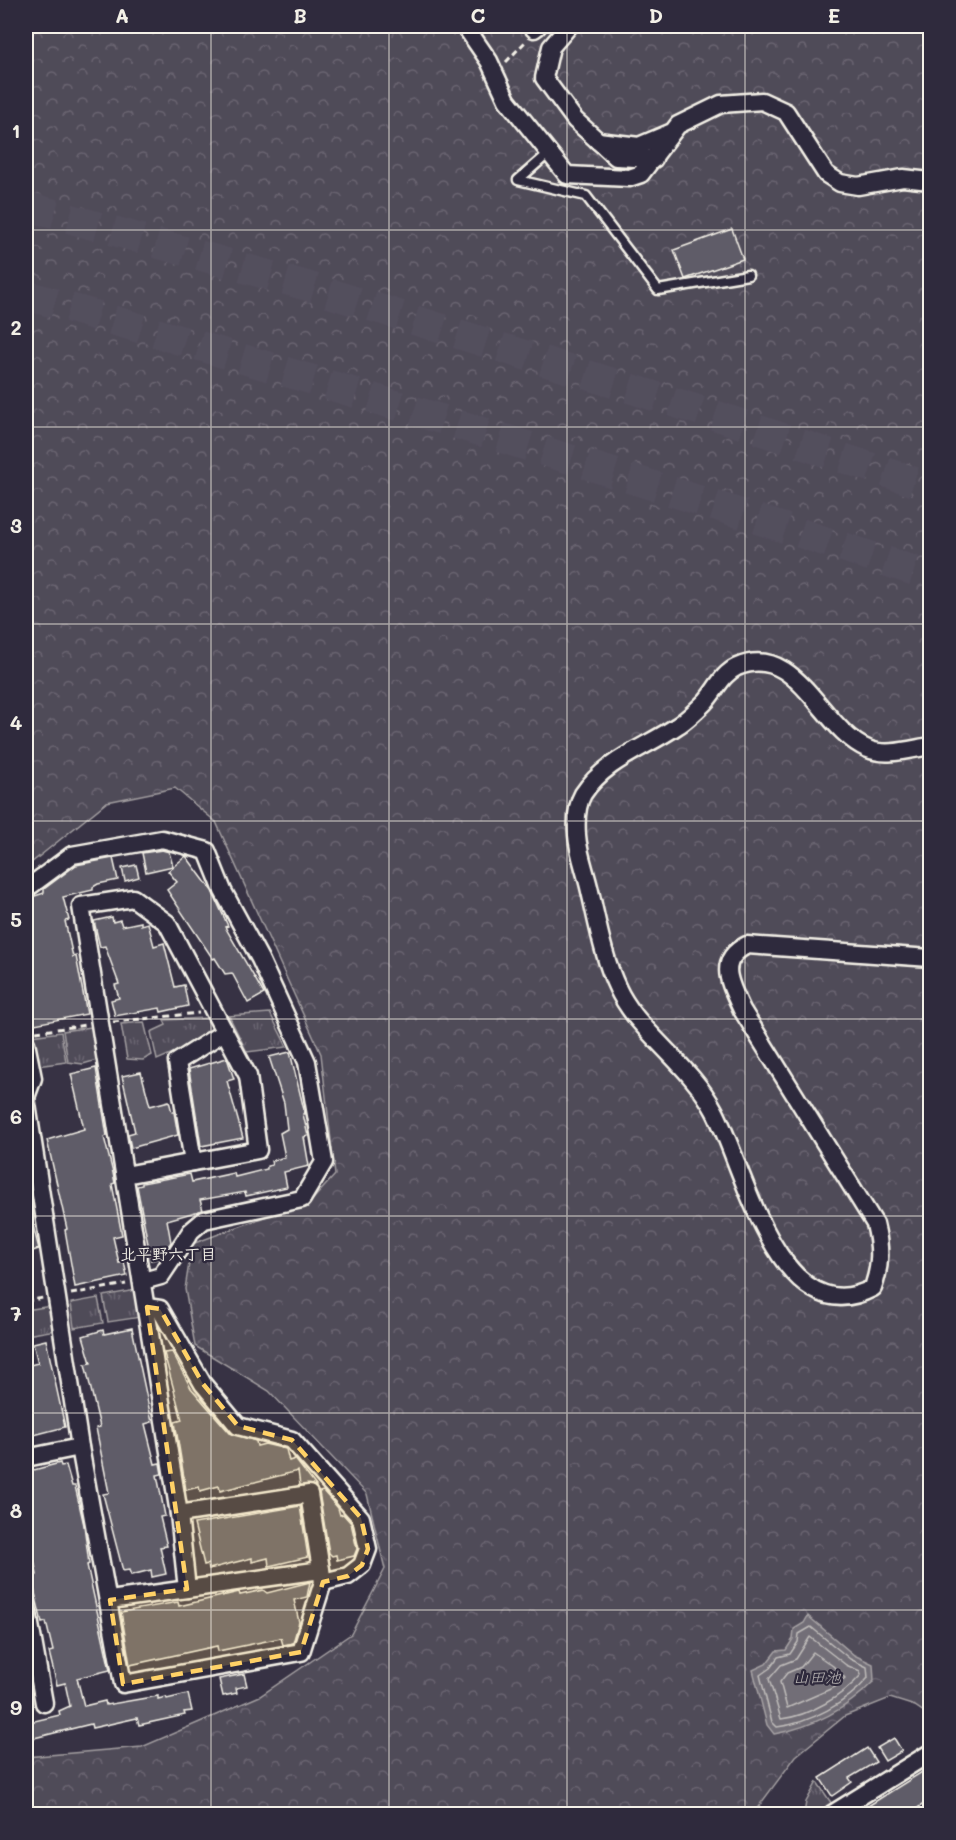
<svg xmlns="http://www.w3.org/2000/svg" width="956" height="1840" font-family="Mali,'Klee One',sans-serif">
<defs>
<pattern id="grass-tufts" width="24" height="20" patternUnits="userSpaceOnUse" patternTransform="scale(1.5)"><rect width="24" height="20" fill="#504b59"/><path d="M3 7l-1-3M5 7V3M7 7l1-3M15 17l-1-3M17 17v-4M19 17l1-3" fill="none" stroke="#6a6571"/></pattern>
<pattern id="forest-crowns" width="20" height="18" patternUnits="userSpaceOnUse" patternTransform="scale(1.5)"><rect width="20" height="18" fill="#504b59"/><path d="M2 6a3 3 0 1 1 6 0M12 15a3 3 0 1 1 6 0" fill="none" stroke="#6a6571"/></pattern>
</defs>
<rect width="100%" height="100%" fill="#373244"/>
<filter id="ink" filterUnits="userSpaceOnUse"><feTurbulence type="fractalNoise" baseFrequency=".0167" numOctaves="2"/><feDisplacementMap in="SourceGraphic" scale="12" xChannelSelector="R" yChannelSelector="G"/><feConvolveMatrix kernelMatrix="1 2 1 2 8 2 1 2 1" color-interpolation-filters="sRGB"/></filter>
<g filter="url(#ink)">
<!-- grass -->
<g fill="url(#grass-tufts)" stroke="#a29ea0" stroke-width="1.5">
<polygon points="270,1013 287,1047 247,1052 229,1016"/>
<polygon points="208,1018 214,1028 210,1037 157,1060 151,1032 166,1025 164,1020"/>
<polygon points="144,1022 152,1055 143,1060 127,1059 121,1024"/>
<polygon points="91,1027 97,1060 83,1064 68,1062 63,1031"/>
<polygon points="61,1032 66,1062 37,1066 31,1036"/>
<polygon points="135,1290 141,1317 108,1322 103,1296"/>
<polygon points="98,1298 103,1323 74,1328 71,1303"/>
<polygon points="51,1306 56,1330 26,1335 26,1310"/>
<polygon points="817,1782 834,1807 823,1814 804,1814 806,1802"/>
</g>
<!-- forest -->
<polygon fill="url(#forest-crowns)" stroke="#a29ea0" stroke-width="1.5" points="26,26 930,26 930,1716 915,1706 890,1698 845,1716 796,1756 753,1814 26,1814 26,1757 142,1747 260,1696 351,1634 385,1569 367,1494 269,1391 195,1346 185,1289 192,1244 313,1199 335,1175 321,1054 216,822 175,788 107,802 26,867"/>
<!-- water -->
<path fill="#726e77" stroke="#a6a2a4" stroke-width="1.5" d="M808 1616 854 1655 873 1664 874 1681C847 1709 813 1727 774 1734L767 1725 753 1670 766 1664 776 1651 786 1650 793 1639 794 1629 804 1623Z"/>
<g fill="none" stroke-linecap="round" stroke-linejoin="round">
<!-- shore -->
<g stroke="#c0bdbb" stroke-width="1.5">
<path d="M811 1627 850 1659 867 1667 868 1678C847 1703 810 1723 777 1727L772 1722 760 1675 770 1668 778 1657 790 1654 798 1642 799 1634Z"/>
<path d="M810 1637 846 1665 860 1671 861 1675C843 1696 809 1716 781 1719L769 1679 781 1665 796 1659Z"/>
<polygon points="813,1652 833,1666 845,1678 835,1687 787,1708 780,1682 787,1673 801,1667"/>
</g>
</g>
<!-- building -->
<g fill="#5f5c67" stroke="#f4f1e8" stroke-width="1.5">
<polygon points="732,229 743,259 685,279 674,250"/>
<polygon points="162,850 169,852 173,866 146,872 142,853"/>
<polygon points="186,856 212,891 228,926 225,927 264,994 248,1003 232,973 225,974 215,958 213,959 167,890 177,882 168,871"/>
<polygon points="113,858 118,880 98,884 93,887 93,890 63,897 69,920 65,921 73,957 76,956 87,1014 35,1024 29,999 26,1000 26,934 30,932 26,914 26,899 44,893 44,889 76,865"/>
<polygon points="136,865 139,877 125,881 122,868"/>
<polygon points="112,917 113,922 120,920 122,926 141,922 141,925 148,923 154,946 164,943 175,987 184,985 188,1006 161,1012 160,1008 115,1016 111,1000 119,998 115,985 119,984 105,946 100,947 94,921"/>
<polygon points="290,1052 305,1114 303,1114 308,1136 304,1137 309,1166 284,1172 287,1187 246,1196 245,1192 200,1200 203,1210 167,1220 171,1242 167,1248 163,1249 160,1258 151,1260 137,1186 142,1185 142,1183 190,1174 192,1182 234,1173 235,1177 267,1169 267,1166 272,1165 271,1161 285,1157 280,1133 287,1129 284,1103 269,1057"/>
<polygon points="227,1058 234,1079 227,1081 243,1138 201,1146 189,1069"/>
<polygon points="96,1068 107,1136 104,1137 113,1173 115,1183 112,1184 122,1235 113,1237 119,1263 124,1262 127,1276 75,1287 65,1230 67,1229 47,1140 84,1129 71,1074"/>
<polygon points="141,1072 150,1106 169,1101 172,1112 174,1112 178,1135 131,1148 128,1134 135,1132 122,1076"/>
<polygon points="26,1210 29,1210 39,1249 26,1253"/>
<polygon points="132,1328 152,1422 145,1424 155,1464 160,1463 162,1474 157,1475 165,1516 160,1517 167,1546 160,1547 166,1574 152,1577 151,1570 131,1575 129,1570 123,1571 103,1494 109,1493 96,1428 100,1427 85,1364 91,1363 83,1336 103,1330 104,1334"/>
<polygon points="46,1340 65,1427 26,1437 26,1366 38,1363 33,1343"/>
<polygon points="172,1352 191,1388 230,1433 256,1441 257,1446 265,1444 286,1449 289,1461 295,1459 316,1486 300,1485 298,1471 220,1491 219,1486 200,1491 199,1487 186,1490 175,1422 182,1420 164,1353"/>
<polygon points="60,1463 61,1466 66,1465 72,1486 75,1486 84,1525 89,1564 87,1565 110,1670 77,1678 84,1706 105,1701 106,1705 158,1696 158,1699 166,1697 167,1699 188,1694 192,1711 184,1712 185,1715 139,1725 137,1718 92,1728 91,1724 26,1740 26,1723 60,1715 59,1711 70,1706 65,1683 57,1685 49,1652 53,1651 46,1622 42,1623 31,1576 37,1575 26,1520 26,1501 29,1500 26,1477 31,1476 30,1471"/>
<polygon points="323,1491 338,1508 340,1515 343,1514 351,1523 357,1549 354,1556 337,1560 336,1555 332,1556 329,1553 319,1492"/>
<polygon points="300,1506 308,1557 269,1566 268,1558 252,1562 252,1558 209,1569 208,1564 204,1565 194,1524"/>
<polygon points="310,1582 307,1597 294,1600 299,1622 293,1643 283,1645 281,1638 218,1651 217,1646 130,1665 121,1612 178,1602 179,1606 239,1592 240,1595 263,1590 267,1593"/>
<polygon points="244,1674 247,1686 236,1688 237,1693 223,1696 219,1679"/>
<polygon points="894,1738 902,1751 885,1761 877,1748"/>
<polygon points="867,1748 876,1762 849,1778 852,1782 832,1796 820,1778"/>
<polygon points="930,1767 930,1800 907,1815 874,1815 868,1806"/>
</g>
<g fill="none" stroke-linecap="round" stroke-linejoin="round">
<!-- highway-tunnel -->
<g stroke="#534f5d" stroke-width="30" stroke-dasharray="30 15" stroke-linecap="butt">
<polyline points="26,206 307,286 714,415 930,487"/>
<path d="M26 295C329 383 631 476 930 576"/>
</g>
<!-- lane casing -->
<g stroke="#f4f1e8" stroke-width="13">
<polyline id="lane" points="549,153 518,180 586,196 658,290 748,275"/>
</g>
<!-- street casing -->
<g stroke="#f4f1e8" stroke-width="21">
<g id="street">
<polyline points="465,26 489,61 507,100 567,175 629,178 641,174 678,125 721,104 762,101 786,112 826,174 840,183 858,186 903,178 930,181"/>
<polyline points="569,26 551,47 544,78 575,120 616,157 654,159"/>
<polyline points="534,29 538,26"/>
<polyline points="598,141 639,146 670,133"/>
<path d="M930 746C911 749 886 757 868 749 821 730 797 641 737 667 722 674 716 690 705 702 697 710 687 720 677 726 645 748 605 760 583 794 576 806 576 821 577 835 578 852 585 870 589 887 597 920 603 958 618 989 622 998 629 1008 635 1016 660 1047 695 1074 714 1110 744 1165 779 1337 873 1288 881 1264 881 1248 875 1224L742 1010C731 985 715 961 747 945L930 958"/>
<polyline points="26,889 72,855 162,839 207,851 223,891 260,959 307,1062 324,1162 302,1199 204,1220 191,1231 161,1276 143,1281"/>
<polyline points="26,1043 33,1078 26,1097"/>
<polyline points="26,1098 80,1447 123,1684 301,1652 323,1582 309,1494 179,1514"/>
<polyline points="193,1162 177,1062 224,1032"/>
<polyline points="125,1175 258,1150 248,1076 167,923 133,898 81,906 179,1514 187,1589"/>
<polyline points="147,1307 160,1309 203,1384 238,1426 292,1440 361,1518 368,1549 362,1565 348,1576 323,1582"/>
<polyline points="26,1458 80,1447"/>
<polyline points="110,1600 321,1570"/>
<polyline points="26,1602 44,1703"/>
<polyline points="832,1814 930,1753"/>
</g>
</g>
<!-- path -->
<g stroke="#f4f1e8" stroke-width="3" stroke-dasharray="6 4.5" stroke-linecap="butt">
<polyline points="506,62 526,41"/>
<polyline points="113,1022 199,1013"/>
<polyline points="36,1032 86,1025"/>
<polyline points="71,1294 126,1284"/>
<polyline points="26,1301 43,1298"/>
</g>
<!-- lane -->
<use href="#lane" stroke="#2f2a3d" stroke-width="8"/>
<!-- street -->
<use href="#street" stroke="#2f2a3d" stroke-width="16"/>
</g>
</g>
<!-- marked area -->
<path fill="#ffd166" fill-opacity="0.2" stroke="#ffd166" stroke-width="4.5" stroke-dasharray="12 8" stroke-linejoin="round" d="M147 1307 160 1309 203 1384 238 1426 292 1440 361 1518 368 1549 362 1565 348 1576 323 1582 301 1652 123 1684 110 1600 187 1589Z"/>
<!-- grid -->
<path fill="none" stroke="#f4f1e8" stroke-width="1.5" stroke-opacity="0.55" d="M211 26V1814M389 26V1814M567 26V1814M745 26V1814M26 230H930M26 427H930M26 624H930M26 821H930M26 1019H930M26 1216H930M26 1413H930M26 1610H930"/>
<g text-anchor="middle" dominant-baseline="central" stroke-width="4.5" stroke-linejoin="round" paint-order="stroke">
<!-- neighbourhood labels -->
<g font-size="16" font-weight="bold" fill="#f4f1e8" stroke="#2f2a3d">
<text x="168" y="1253">北平野六丁目</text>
</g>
<!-- water labels -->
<g font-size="16" font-style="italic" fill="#bab6b5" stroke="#2f2a3d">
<text x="817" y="1676">山田池</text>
</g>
</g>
<!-- margin -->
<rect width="956" height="1840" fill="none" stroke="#2f2a3d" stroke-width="66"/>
<rect x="33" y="33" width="890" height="1774" fill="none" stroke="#f4f1e8" stroke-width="2"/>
<g font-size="20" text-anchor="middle" font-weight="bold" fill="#f4f1e8">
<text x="122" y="23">A</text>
<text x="300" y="23">B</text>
<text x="478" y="23">C</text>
<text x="656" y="23">D</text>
<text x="834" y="23">E</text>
<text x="16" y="138">1</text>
<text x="16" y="335">2</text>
<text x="16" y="533">3</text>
<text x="16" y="730">4</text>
<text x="16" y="927">5</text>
<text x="16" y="1124">6</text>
<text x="16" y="1321">7</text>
<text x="16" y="1518">8</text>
<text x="16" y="1715">9</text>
</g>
</svg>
